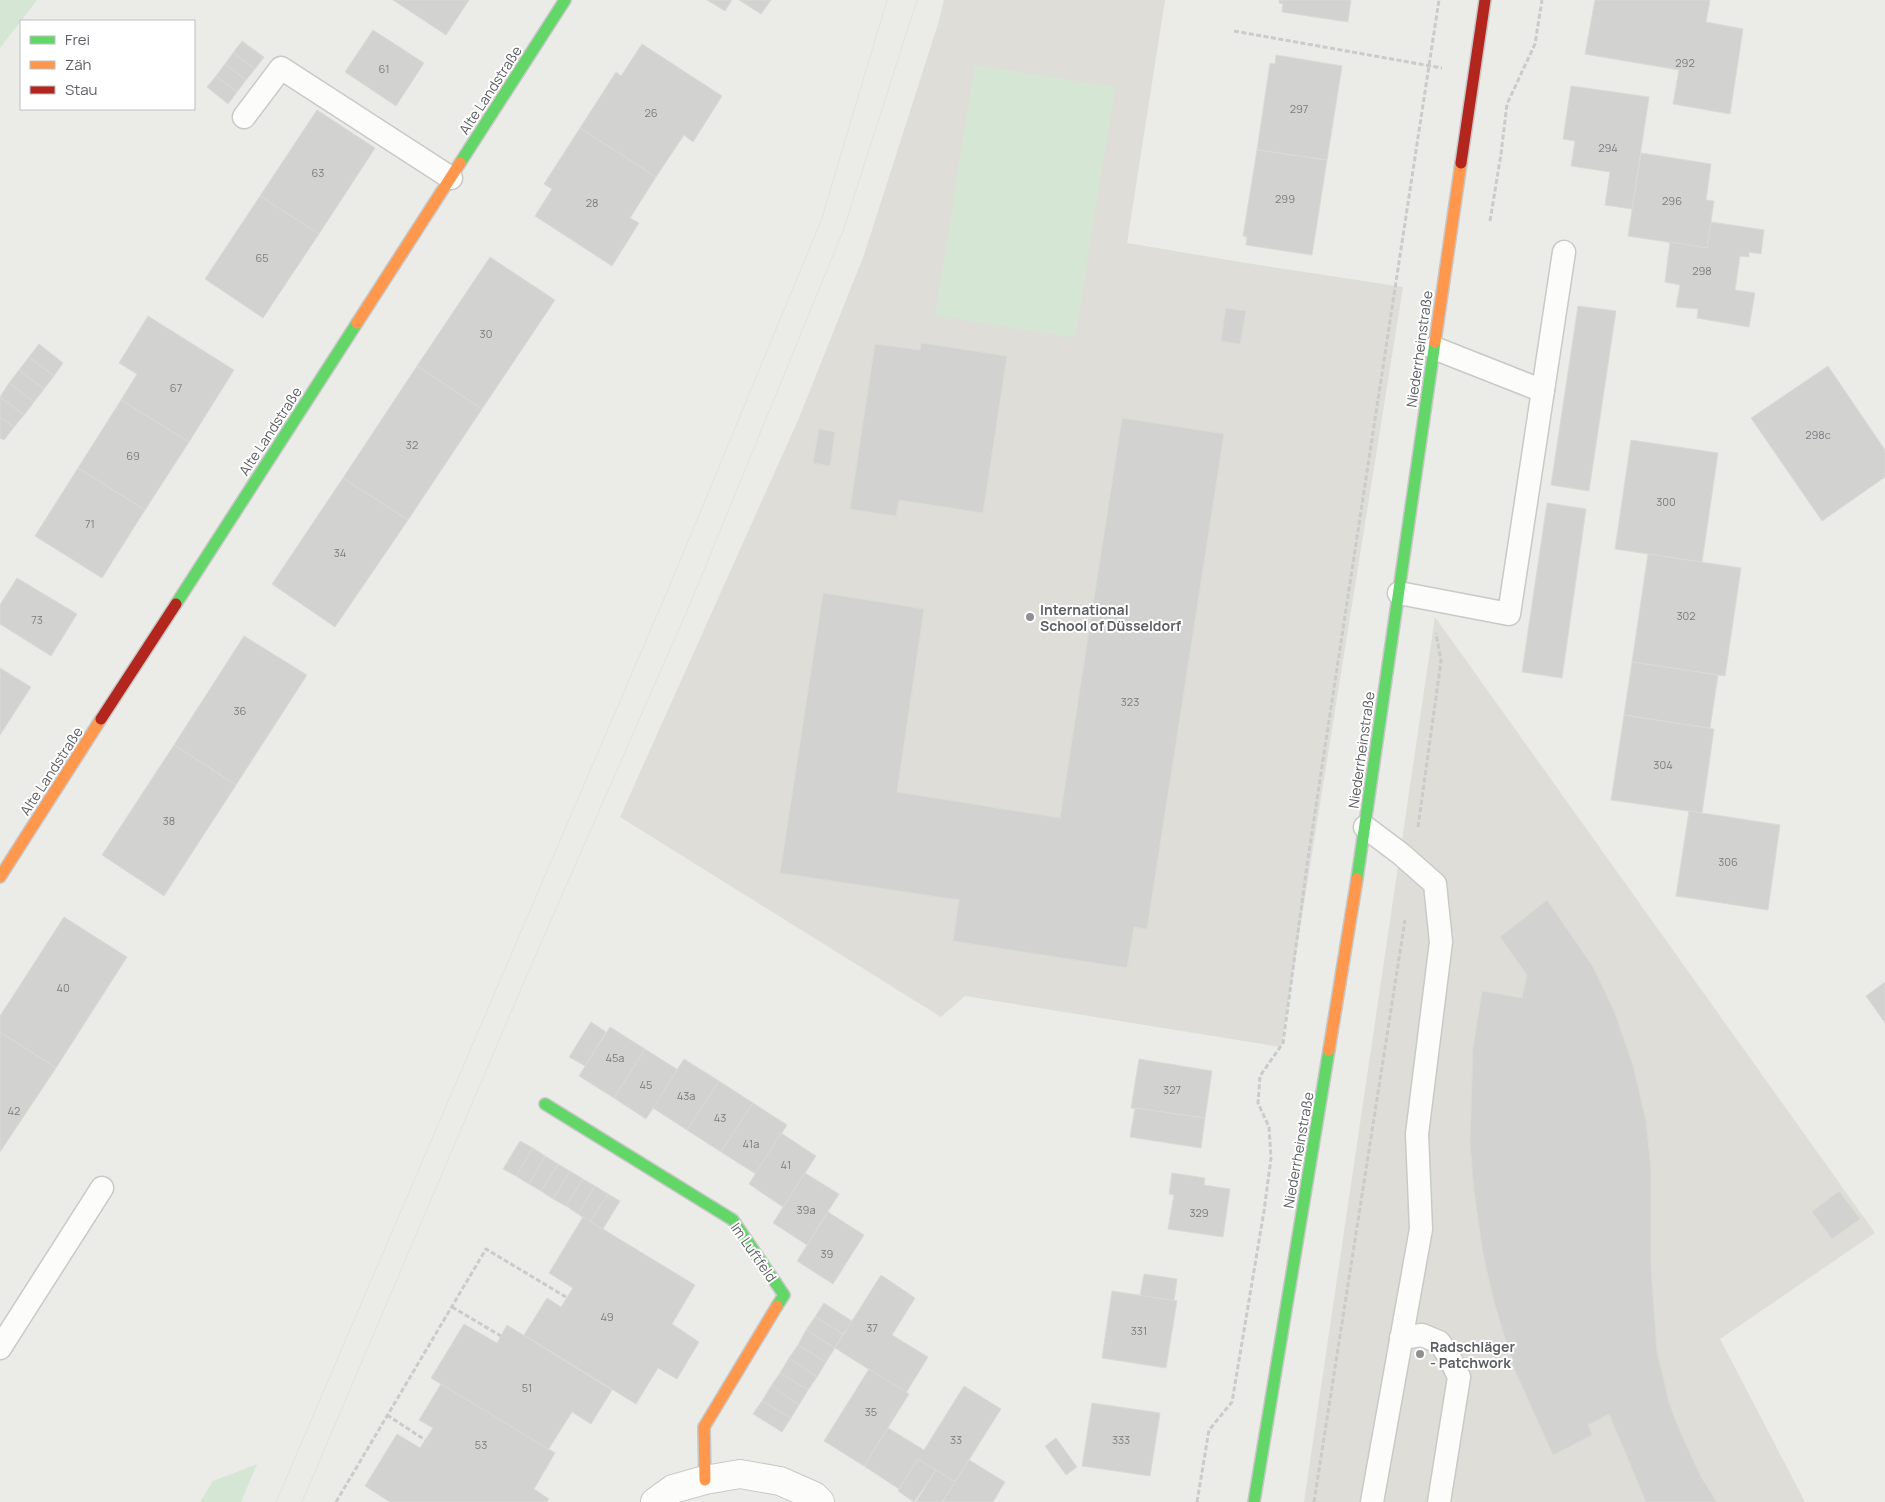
<svg xmlns="http://www.w3.org/2000/svg" width="1885" height="1502" font-family="Manrope,sans-serif">
<rect width="100%" height="100%" fill="#ebebe7"/>
<!-- education -->
<g fill="#deddd7">
<polygon points="944,0 1165,0 1127,243 1246,263 1403,287 1281,1047 965,996 941,1017 620,817 799,418 864,255 938,24"/>
<polygon points="1435,617 1875,1233 1720,1339 1805,1502 1304,1502"/>
</g>
<!-- green -->
<g fill="#d6e6d5">
<polygon points="0,0 37,0 0,48"/>
<polygon points="975,65 1115,87 1075,338 935,315"/>
<polygon points="257,1464 241,1502 200,1502 213,1481"/>
</g>
<!-- building -->
<g fill="#d2d2d0" stroke="#dadad6">
<polygon points="393,0 469,0 446,35"/>
<polygon points="707,0 732,0 725,11"/>
<polygon points="739,0 771,0 761,14"/>
<polygon points="1279,0 1351,0 1348,22 1282,12 1283,4 1279,3"/>
<polygon points="1595,0 1710,0 1706,22 1743,29 1730,114 1673,104 1679,70 1585,54"/>
<polygon points="373,30 424,63 396,106 345,72"/>
<polygon points="242,41 264,57 255,69 233,53"/>
<polygon points="642,44 722,96 693,142 684,135 656,177 580,128 616,72 621,76"/>
<polygon points="233,53 255,69 246,80 225,64"/>
<polygon points="1276,55 1342,66 1327,160 1257,150 1270,63 1275,64"/>
<polygon points="225,64 246,80 237,92 216,76"/>
<polygon points="216,76 237,92 228,104 207,87"/>
<polygon points="1571,86 1649,97 1632,209 1605,205 1610,172 1571,166 1575,141 1563,139"/>
<polygon points="317,110 375,148 319,234 260,196"/>
<polygon points="580,128 656,177 630,218 639,223 612,266 535,216 552,189 544,184"/>
<polygon points="1257,150 1327,160 1312,255 1246,245 1247,237 1243,236"/>
<polygon points="1641,153 1711,164 1706,200 1714,201 1707,248 1628,236"/>
<polygon points="260,196 319,234 263,318 205,279"/>
<polygon points="1711,222 1764,230 1761,254 1749,252 1749,257 1740,256 1735,290 1755,293 1749,327 1697,318 1698,309 1676,307 1680,285 1665,282 1670,242 1707,248"/>
<polygon points="490,257 555,300 482,409 417,366"/>
<polygon points="1578,306 1616,311 1589,491 1551,485"/>
<polygon points="1226,308 1246,311 1240,344 1221,341"/>
<polygon points="148,316 234,370 189,442 121,400 137,374 119,363"/>
<polygon points="921,343 1007,356 983,513 899,500 896,516 850,509 875,344 920,350"/>
<polygon points="39,344 63,363 54,376 29,357"/>
<polygon points="29,357 54,376 44,389 19,370"/>
<polygon points="417,366 482,409 408,520 343,478"/>
<polygon points="1828,366 1885,450 1885,477 1822,521 1751,418"/>
<polygon points="19,370 44,389 34,402 9,383"/>
<polygon points="9,383 34,402 24,415 0,397"/>
<polygon points="0,397 24,415 14,427 0,417"/>
<polygon points="121,400 189,442 145,510 78,468"/>
<polygon points="0,417 14,427 4,440 0,438"/>
<polygon points="1122,418 1224,434 1147,929 1134,927 1127,968 953,941 959,900 780,873 823,593 924,609 897,792 1060,818"/>
<polygon points="819,429 835,432 830,466 813,463"/>
<polygon points="1631,440 1718,453 1702,562 1615,549"/>
<polygon points="78,468 145,510 102,578 35,536"/>
<polygon points="343,478 408,520 335,627 272,584"/>
<polygon points="1547,503 1586,509 1562,678 1522,672"/>
<polygon points="1648,554 1741,568 1725,676 1632,662"/>
<polygon points="17,578 77,614 51,656 0,624 0,605"/>
<polygon points="244,636 307,675 236,785 174,745"/>
<polygon points="1632,662 1718,675 1710,728 1624,715"/>
<polygon points="0,668 31,687 0,735"/>
<polygon points="1624,715 1714,729 1702,813 1611,800"/>
<polygon points="174,745 236,785 164,896 102,855"/>
<polygon points="1689,811 1780,825 1768,910 1676,896"/>
<polygon points="1547,900 1593,967 1615,1013 1633,1065 1646,1121 1651,1170 1651,1267 1657,1352 1669,1402 1678,1427 1701,1477 1717,1502 1646,1502 1609,1414 1588,1425 1592,1435 1553,1455 1515,1371 1494,1302 1483,1254 1474,1191 1470,1143 1473,1047 1482,991 1522,998 1527,975 1500,937"/>
<polygon points="64,917 127,957 56,1068 0,1032 0,1016"/>
<polygon points="1885,982 1885,1023 1866,996"/>
<polygon points="591,1022 606,1032 585,1066 569,1057"/>
<polygon points="610,1027 645,1049 614,1098 579,1076"/>
<polygon points="0,1032 56,1068 0,1152"/>
<polygon points="645,1049 678,1070 646,1119 614,1098"/>
<polygon points="684,1059 719,1081 687,1130 653,1108"/>
<polygon points="1139,1059 1212,1071 1205,1118 1131,1108"/>
<polygon points="719,1081 753,1103 721,1152 687,1130"/>
<polygon points="753,1103 787,1125 756,1174 721,1152"/>
<polygon points="1135,1108 1205,1118 1201,1148 1130,1137"/>
<polygon points="781,1133 816,1156 783,1207 749,1184"/>
<polygon points="520,1141 533,1148 516,1176 503,1169"/>
<polygon points="533,1148 545,1156 529,1184 516,1176"/>
<polygon points="545,1156 558,1164 541,1191 529,1184"/>
<polygon points="558,1164 570,1171 553,1199 541,1191"/>
<polygon points="570,1171 583,1179 566,1206 553,1199"/>
<polygon points="805,1173 839,1194 807,1245 773,1223"/>
<polygon points="1172,1173 1205,1178 1204,1185 1230,1189 1223,1237 1168,1229 1174,1195 1169,1194"/>
<polygon points="583,1179 595,1186 578,1214 566,1206"/>
<polygon points="595,1186 608,1194 590,1222 578,1214"/>
<polygon points="1839,1191 1860,1219 1832,1239 1812,1212"/>
<polygon points="608,1194 620,1201 603,1229 590,1222"/>
<polygon points="828,1212 864,1235 833,1284 797,1261"/>
<polygon points="583,1217 695,1285 672,1324 699,1342 677,1379 658,1368 636,1404 524,1335 547,1298 561,1307 573,1288 549,1273"/>
<polygon points="1144,1274 1177,1279 1174,1301 1140,1296"/>
<polygon points="881,1275 915,1298 892,1335 928,1357 906,1393 835,1348"/>
<polygon points="1112,1291 1177,1301 1166,1368 1102,1358"/>
<polygon points="824,1303 852,1321 843,1334 815,1317"/>
<polygon points="815,1317 843,1334 835,1348 806,1330"/>
<polygon points="464,1324 497,1343 507,1325 612,1390 591,1424 572,1412 548,1450 431,1378"/>
<polygon points="806,1330 835,1348 826,1362 798,1345"/>
<polygon points="798,1345 826,1362 817,1377 789,1358"/>
<polygon points="789,1358 817,1377 808,1390 780,1373"/>
<polygon points="869,1369 909,1394 864,1466 824,1441"/>
<polygon points="780,1373 808,1390 799,1405 771,1386"/>
<polygon points="441,1384 555,1453 534,1489 549,1499 547,1502 390,1502 365,1486 397,1434 420,1448 433,1428 419,1420"/>
<polygon points="771,1386 799,1405 791,1418 762,1401"/>
<polygon points="964,1386 1001,1409 955,1482 918,1459 899,1489 864,1466 888,1428 924,1450"/>
<polygon points="762,1401 791,1418 782,1432 753,1414"/>
<polygon points="1092,1403 1160,1413 1150,1476 1082,1466"/>
<polygon points="1056,1438 1077,1467 1066,1475 1045,1446"/>
<polygon points="918,1459 936,1470 914,1502 898,1491"/>
<polygon points="969,1460 1005,1482 993,1502 942,1502"/>
<polygon points="936,1470 955,1482 942,1502 916,1502"/>
</g>
<g fill="none" stroke-linecap="round" stroke-linejoin="round">
<!-- lane casing -->
<g stroke="#c9c9c8" stroke-width="25">
<g id="lane">
<polyline points="244,117 281,68 451,178"/>
<polyline points="1434,348 1543,391"/>
<polyline points="1399,593 1509,614 1564,252"/>
<polyline points="1365,827 1401,854 1435,884 1441,942 1417,1134 1421,1229 1372,1502"/>
<polyline points="1401,1338 1422,1335 1439,1342 1449,1356 1459,1377 1439,1502"/>
<polyline points="0,1348 102,1188"/>
</g>
</g>
<!-- street casing -->
<g stroke="#c9c9c8" stroke-width="30">
<polyline id="street" points="655,1502 673,1489 705,1480 740,1474 780,1481 814,1496 820,1502"/>
</g>
<!-- fast casing -->
<g stroke="#c7c7c8" stroke-width="14">
<g id="fast">
<polyline points="460,163 565,0"/>
<polyline points="176,604 357,323"/>
<polyline points="1357,879 1435,342"/>
<polyline points="545,1104 733,1220 784,1295 777,1306"/>
<polyline points="1254,1502 1329,1050"/>
</g>
</g>
<!-- slow casing -->
<g stroke="#c7c7c8" stroke-width="14">
<g id="slow">
<polyline points="357,323 460,163"/>
<polyline points="1435,342 1461,163"/>
<polyline points="0,877 101,719"/>
<polyline points="1329,1050 1357,879"/>
<polyline points="705,1480 704,1427 777,1306"/>
</g>
</g>
<!-- jam casing -->
<g stroke="#c7c7c8" stroke-width="14">
<g id="jam">
<polyline points="1461,163 1485,0"/>
<polyline points="101,719 176,604"/>
</g>
</g>
<!-- path -->
<g stroke="#c9cccb" stroke-width="3" stroke-dasharray="5 2.5" stroke-linecap="butt">
<polyline points="1234,31 1442,68"/>
<polyline points="1490,221 1501,154 1507,104 1535,44 1542,0"/>
<polyline points="1418,827 1441,661 1436,633"/>
<polyline points="452,1307 501,1336"/>
<polyline points="387,1415 425,1440"/>
<polyline points="336,1502 486,1249 566,1297"/>
<polyline points="1197,1502 1209,1430 1232,1402 1264,1211 1271,1158 1269,1127 1258,1103 1260,1076 1283,1043 1307,865 1439,0"/>
<polyline points="1314,1502 1405,920"/>
</g>
<!-- lane -->
<use href="#lane" stroke="#fcfcfb" stroke-width="22"/>
<!-- street -->
<use href="#street" stroke="#fcfcfb" stroke-width="28"/>
<!-- fast -->
<use href="#fast" stroke="#63d668" stroke-width="11"/>
<!-- slow -->
<use href="#slow" stroke="#ff974d" stroke-width="11"/>
<!-- jam -->
<use href="#jam" stroke="#b3261e" stroke-width="11"/>
<!-- tram -->
<g stroke="#e2e2e2" stroke-width="1">
<polyline points="276,1502 669,587 821,221 887,0"/>
<polyline points="302,1502 523,984 690,604 843,231 917,0"/>
</g>
</g>
<!-- markers -->
<g fill="#8f9092" stroke="#fff" stroke-width="2">
<circle cx="1030" cy="617" r="5"/>
<circle cx="1420" cy="1354" r="5"/>
</g>
<g text-anchor="middle" dominant-baseline="central" stroke-width="4" stroke-linejoin="round" paint-order="stroke">
<!-- number labels -->
<g font-size="11" fill="#7c7d80">
<text x="1685" y="62">292</text>
<text x="384" y="68">61</text>
<text x="1299" y="108">297</text>
<text x="651" y="112">26</text>
<text x="1608" y="147">294</text>
<text x="318" y="172">63</text>
<text x="1285" y="198">299</text>
<text x="1672" y="200">296</text>
<text x="592" y="202">28</text>
<text x="262" y="257">65</text>
<text x="1702" y="270">298</text>
<text x="486" y="333">30</text>
<text x="176" y="387">67</text>
<text x="1818" y="434">298c</text>
<text x="412" y="444">32</text>
<text x="133" y="455">69</text>
<text x="1666" y="501">300</text>
<text x="90" y="523">71</text>
<text x="340" y="552">34</text>
<text x="1686" y="615">302</text>
<text x="37" y="619">73</text>
<text x="1130" y="701">323</text>
<text x="240" y="710">36</text>
<text x="1663" y="764">304</text>
<text x="169" y="820">38</text>
<text x="1728" y="861">306</text>
<text x="63" y="987">40</text>
<text x="615" y="1057">45a</text>
<text x="646" y="1084">45</text>
<text x="1172" y="1089">327</text>
<text x="686" y="1095">43a</text>
<text x="14" y="1110">42</text>
<text x="720" y="1117">43</text>
<text x="751" y="1143">41a</text>
<text x="786" y="1164">41</text>
<text x="806" y="1209">39a</text>
<text x="1199" y="1212">329</text>
<text x="827" y="1253">39</text>
<text x="607" y="1316">49</text>
<text x="872" y="1327">37</text>
<text x="1139" y="1330">331</text>
<text x="527" y="1387">51</text>
<text x="871" y="1411">35</text>
<text x="956" y="1439">33</text>
<text x="1121" y="1439">333</text>
<text x="481" y="1444">53</text>
</g>
<!-- street labels -->
<g font-size="14" fill="#5d5f64" stroke="#fff">
<text transform="translate(490 90) rotate(-57)">Alte Landstraße</text>
<text transform="translate(1419 349) rotate(-82)">Niederrheinstraße</text>
<text transform="translate(270 431) rotate(-57)">Alte Landstraße</text>
<text transform="translate(1361 750) rotate(-82)">Niederrheinstraße</text>
<text transform="translate(51 771) rotate(-57)">Alte Landstraße</text>
<text transform="translate(1298 1150) rotate(-80)">Niederrheinstraße</text>
<text transform="translate(754 1252) rotate(55)">Im Luftfeld</text>
</g>
<!-- poi labels -->
<g font-size="14" font-weight="bold" fill="#5d5f64" stroke="#fff" text-anchor="start">
<text x="1040" y="609">International<tspan x="1040" dy="16">School of Düsseldorf</tspan></text>
<text x="1430" y="1346">Radschläger<tspan x="1430" dy="16">- Patchwork</tspan></text>
</g>
</g>
<!-- legend -->
<rect x="20" y="20" width="175" height="90" fill="#ffffff" stroke="#bebfc1"/>
<rect x="30" y="36" width="25" height="8" fill="#63d668" stroke="#bebfc1"/>
<text x="65" y="45" font-size="15" fill="#5d5f64">Frei</text>
<rect x="30" y="61" width="25" height="8" fill="#ff974d" stroke="#bebfc1"/>
<text x="65" y="70" font-size="15" fill="#5d5f64">Zäh</text>
<rect x="30" y="86" width="25" height="8" fill="#b3261e" stroke="#bebfc1"/>
<text x="65" y="95" font-size="15" fill="#5d5f64">Stau</text>
</svg>
